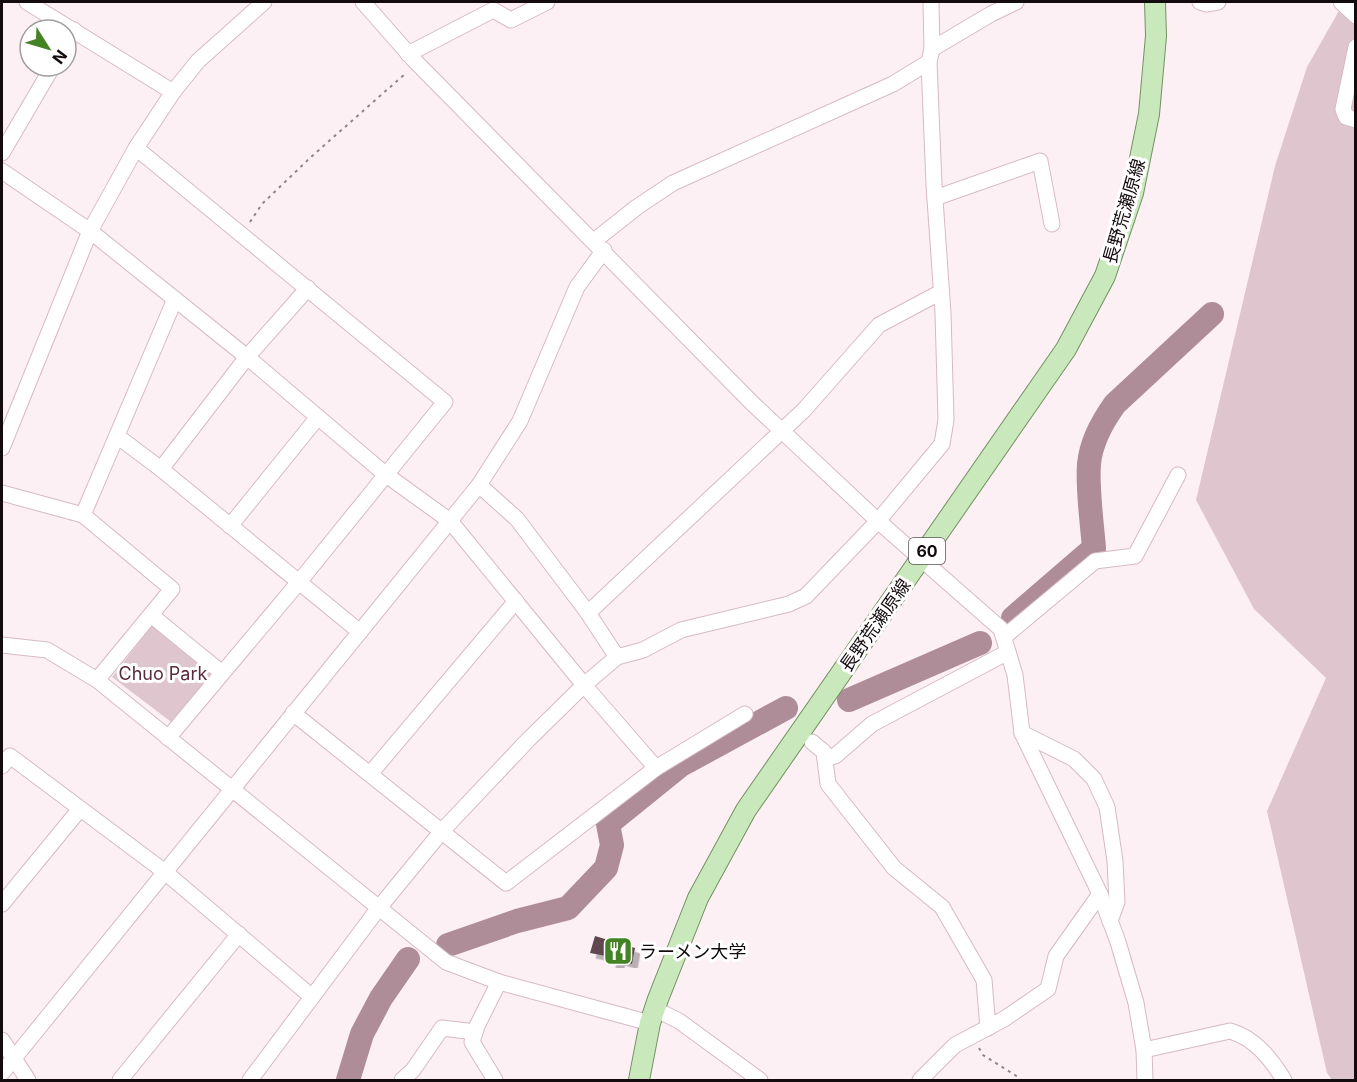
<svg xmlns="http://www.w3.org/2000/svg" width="1357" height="1082" font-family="Inter,'Noto Sans JP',sans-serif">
<defs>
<filter id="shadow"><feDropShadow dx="5.5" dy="5.5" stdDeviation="0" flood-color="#0004"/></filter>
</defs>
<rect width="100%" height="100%" fill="#fdf0f5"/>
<!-- green -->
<g fill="#dfc6ce">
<polygon points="1344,2 1355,2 1355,1080 1332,1080 1327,1073 1267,811 1326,678 1254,609 1196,500 1275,166 1307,67"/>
<polygon points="154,623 217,672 179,728 112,677"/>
</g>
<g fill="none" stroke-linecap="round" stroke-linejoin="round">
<!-- river -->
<g stroke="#ae8d98" stroke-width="24">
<path d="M1013 618 1094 548C1092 523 1087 488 1089 464 1091 442 1102 422 1115 404L1212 314"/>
<polyline points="849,700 980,643"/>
<polyline points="448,945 517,921 568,908 606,868 612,845 608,824 681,765 786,708"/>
<polyline points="348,1080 362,1034 381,998 408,959"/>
</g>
</g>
<!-- building -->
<polygon fill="#614750" filter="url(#shadow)" points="595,936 635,948 632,964 620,960 618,965 610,963 611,957 590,953"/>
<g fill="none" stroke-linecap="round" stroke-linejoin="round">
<!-- minor casing -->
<g stroke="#d7b9c4" stroke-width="17">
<g id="minor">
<polyline points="27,2 173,92"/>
<polyline points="363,2 414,60 752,403 878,521 1001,629 1015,675 1022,733 1100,894 1118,942 1136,1003 1144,1050 1145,1080"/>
<polyline points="1200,2 1206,4 1218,2"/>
<polyline points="1341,2 1356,16"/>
<polyline points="66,43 74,30"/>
<polyline points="1356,47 1343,109 1346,117 1356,120"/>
<polyline points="932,49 991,14 1016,2"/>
<polyline points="408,54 493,10 511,20 547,2"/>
<polyline points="136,148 445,402 299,582 168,738"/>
<polyline points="2,153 53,66"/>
<polyline points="2,171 90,231 247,357 385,474 450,521 584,685 656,768"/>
<polyline points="935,198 1040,161 1052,224"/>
<polyline points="594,241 637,207 673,183 893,84 929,62"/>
<polyline points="117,436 161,469 360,632"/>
<polyline points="2,448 90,231 136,148 173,92 198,61 264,2"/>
<polyline points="161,469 247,357 308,288"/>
<polyline points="479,485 517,519 588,613"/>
<polyline points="2,493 83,515 175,299"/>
<polyline points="83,515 172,589 97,680"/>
<polyline points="230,526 318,417"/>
<polyline points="151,615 222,673"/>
<polyline points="1004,637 1095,561 1135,556 1178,475"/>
<polyline points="2,645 47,650 97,680 446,962 499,982 650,1023"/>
<polyline points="617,657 588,613 804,410 879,325 941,292"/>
<polyline points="293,713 506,883 656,768 745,714"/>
<polyline points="1022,733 1074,759 1094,779 1107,807 1115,861 1117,902 1110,921"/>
<polyline points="812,742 824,752 828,784 894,868 942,907 984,980 988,1028"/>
<polyline points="825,758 835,756 872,724 1008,652"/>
<polyline points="2,766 10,756 165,872 312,997"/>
<polyline points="370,774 516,601"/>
<polyline points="2,904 80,809"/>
<polyline points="655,1009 679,1021 760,1080"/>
<polyline points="2,1040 28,1080"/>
<path d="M1144 1050 1230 1031C1255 1038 1271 1059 1284 1080"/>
<polyline points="2,1073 479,485 520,421 577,287 604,250"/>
<polyline points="120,1080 239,934"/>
<polyline points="250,1080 378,909 442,831 528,740 584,685 617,657 643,650 681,630 789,604 806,596 878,521 942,444 946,420 943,313 934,185 929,62 932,49 931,2"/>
<polyline points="402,1080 413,1070 442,1028 475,1032"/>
<polyline points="495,1080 472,1042 477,1026 499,982"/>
<polyline points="920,1080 955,1045 1004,1019 1048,989 1056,956 1100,894"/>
</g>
</g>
<!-- major casing -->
<g stroke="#729162" stroke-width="22">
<polyline id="major" points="639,1080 650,1023 658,999 698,898 746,810 1066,349 1105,276 1133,193 1149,114 1156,36 1155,2"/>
</g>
<!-- path -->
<g stroke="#8f8488" stroke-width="2" stroke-dasharray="3 4.5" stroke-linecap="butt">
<polyline points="250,222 262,204 311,157 406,73"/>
<polyline points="979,1048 983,1055 1018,1077 1021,1080"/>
</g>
<!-- minor -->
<use href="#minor" stroke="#fff" stroke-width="15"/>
<!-- major -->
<use href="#major" stroke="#c9e8bc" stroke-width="20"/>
</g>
<!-- icons -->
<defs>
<g id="restaurant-square" transform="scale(1.5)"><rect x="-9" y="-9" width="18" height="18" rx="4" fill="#438323" stroke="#fff"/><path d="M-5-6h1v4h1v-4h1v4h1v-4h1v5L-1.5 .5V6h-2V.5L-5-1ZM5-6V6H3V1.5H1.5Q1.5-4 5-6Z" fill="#fff"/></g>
</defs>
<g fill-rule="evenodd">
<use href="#restaurant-square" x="618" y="951"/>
</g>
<g text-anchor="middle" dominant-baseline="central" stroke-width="6" stroke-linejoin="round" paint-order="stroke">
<!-- shield labels -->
<rect fill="#fff" stroke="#5a5456" stroke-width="1.5" x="909" y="538" width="36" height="26" rx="4.5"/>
<g font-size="16" font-weight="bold" fill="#140b0e">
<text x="927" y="551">60</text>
</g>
<!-- street labels -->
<g font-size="18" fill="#140b0e" stroke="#fff">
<text transform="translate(1124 211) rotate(-74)">長野荒瀬原線</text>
<text transform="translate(875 625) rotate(-55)">長野荒瀬原線</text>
</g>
<!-- park labels -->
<g font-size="18" fill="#5a2b3e" stroke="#fff">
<text x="163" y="673">Chuo Park</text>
</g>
<!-- poi labels -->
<g font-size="18" fill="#140b0e" stroke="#fff" text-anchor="start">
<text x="639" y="951">ラーメン大学</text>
</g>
</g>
<!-- border -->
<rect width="1357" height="1082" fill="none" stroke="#140b0e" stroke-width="6"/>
<!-- north arrow -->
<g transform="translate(48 48) rotate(127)"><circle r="28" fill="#ffffff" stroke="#a19d9f" stroke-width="1.5"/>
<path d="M0-4.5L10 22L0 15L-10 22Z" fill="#438323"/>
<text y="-9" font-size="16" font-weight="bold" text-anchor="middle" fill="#140b0e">N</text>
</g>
</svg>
